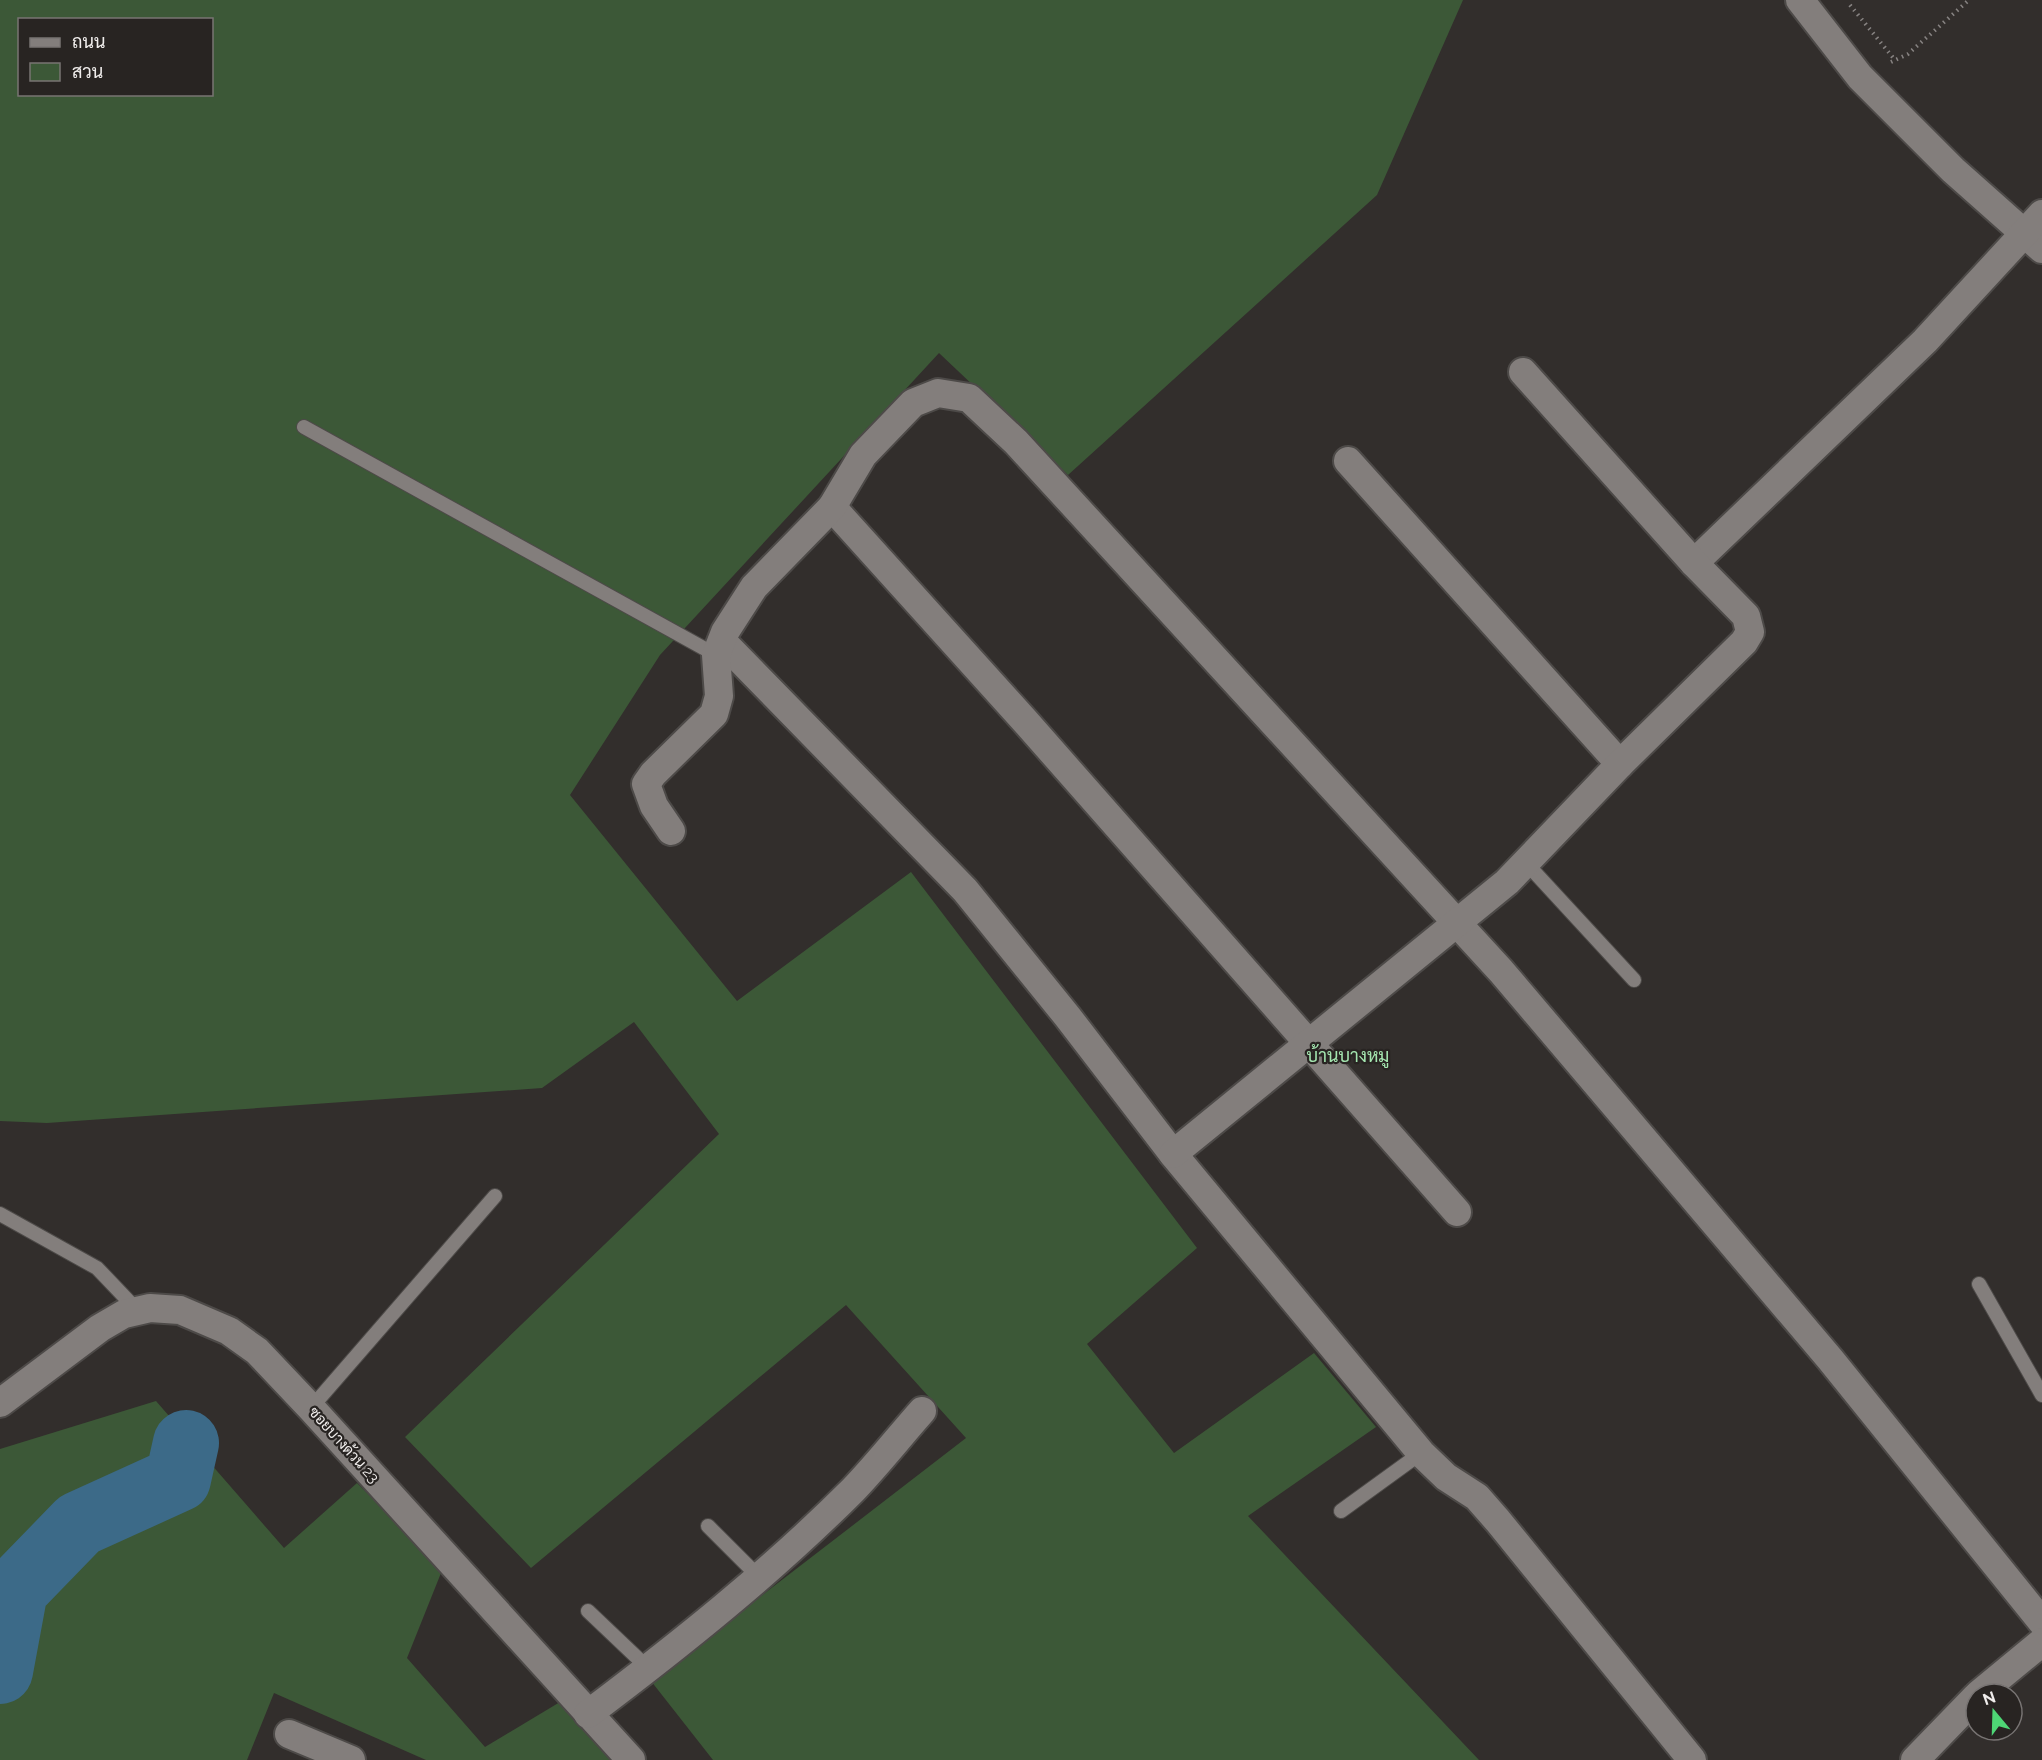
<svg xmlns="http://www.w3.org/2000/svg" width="2042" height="1760" font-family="Raleway,Sarabun,sans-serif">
<rect width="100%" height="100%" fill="#322e2c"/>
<!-- green -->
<g fill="#3c5837" fill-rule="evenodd">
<path d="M0 0H1463L1377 195 1068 475 939 353 660 655 570 795 737 1001 911 872 1197 1248 1087 1344 1174 1453 1314 1353 1376 1427 1248 1516 1479 1760H713L651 1681 966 1438 846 1305 531 1568 405 1437 719 1134 634 1022 542 1088 47 1123 0 1121ZM20 20H212V94H20Z"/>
<polygon points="156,1401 284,1548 357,1483 443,1568 407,1658 485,1747 560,1702 620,1760 426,1760 274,1693 247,1760 0,1760 0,1449"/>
</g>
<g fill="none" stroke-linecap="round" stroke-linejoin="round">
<!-- river -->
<polyline stroke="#3c6a88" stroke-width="66" points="0,1671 15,1590 79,1524 178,1479 186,1443"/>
<!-- lane casing -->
<g stroke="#4d4a48" stroke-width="16">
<g id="lane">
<polyline points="304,427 716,655"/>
<polyline points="1527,864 1634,980"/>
<polyline points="0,1214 97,1268 138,1311"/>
<polyline points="1979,1284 2042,1395"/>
<polyline points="311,1408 495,1196"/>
<polyline points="1341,1511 1421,1453"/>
<polyline points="708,1526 760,1578"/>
<polyline points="588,1611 648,1668"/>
</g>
</g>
<!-- street casing -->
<g stroke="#4d4a48" stroke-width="32">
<g id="street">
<polyline points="1800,0 1860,77 1953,170 2042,249"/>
<polyline points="1348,461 1620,764"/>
<polyline points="832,507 1025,721 1457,1212"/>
<polyline points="1694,563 1925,341 2042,214"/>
<polyline points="722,641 965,890 1067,1016 1173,1154 1421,1453 1446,1477 1477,1497 1498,1521 1692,1760"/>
<polyline points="671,831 654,806 646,784 653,774 714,714 719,696 716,655 725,632 754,587 832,507 863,455 913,403 938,393 969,398 1016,442 1501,971 1830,1359 2042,1622"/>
<polyline points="1173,1154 1507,882 1620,764 1744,642 1750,632 1746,616 1694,563 1523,372"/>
<polyline points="0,1403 100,1328 124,1314 150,1308 180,1310 229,1331 257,1351 311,1408 631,1760"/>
<polyline points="1979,1694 2042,1642"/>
<path d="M588 1714C681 1644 771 1572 853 1490 877 1465 899 1437 922 1411"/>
<polyline points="289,1734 351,1760"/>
<polyline points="1915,1760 1976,1697"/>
</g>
</g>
<!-- path -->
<g stroke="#878382" stroke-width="4" stroke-dasharray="1.5 4.5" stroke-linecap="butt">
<polyline points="1850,5 1895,60"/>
<polyline points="1891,62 1908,54 1969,0"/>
</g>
<!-- lane -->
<use href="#lane" stroke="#837e7c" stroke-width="14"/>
<!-- street -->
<use href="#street" stroke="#837e7c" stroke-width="28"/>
</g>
<g text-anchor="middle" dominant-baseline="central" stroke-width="4.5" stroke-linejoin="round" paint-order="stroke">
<!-- street labels -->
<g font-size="15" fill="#f0edec" stroke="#282422">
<text transform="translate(344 1445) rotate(48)">ซอยบางด้วน 23</text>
</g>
<!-- quarter labels -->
<g font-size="18" fill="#a4e6b0" stroke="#282422">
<text x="1348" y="1055">บ้านบางหมู</text>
</g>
</g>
<!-- legend -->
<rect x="18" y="18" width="195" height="78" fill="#282422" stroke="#787473" stroke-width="1.5"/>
<rect x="30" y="38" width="30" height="9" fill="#837e7c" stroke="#787473" stroke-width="1.5"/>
<text x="72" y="48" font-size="18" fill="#f0edec">ถนน</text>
<rect x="30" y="63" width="30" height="18" fill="#3c5837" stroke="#787473" stroke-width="1.5"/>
<text x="72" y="78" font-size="18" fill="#f0edec">สวน</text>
<!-- north arrow -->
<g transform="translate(1994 1712) rotate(341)"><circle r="28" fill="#282422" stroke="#787473" stroke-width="1.5"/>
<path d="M0-4.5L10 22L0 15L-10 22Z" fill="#4ed675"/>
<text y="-9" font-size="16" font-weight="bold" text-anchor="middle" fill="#f0edec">N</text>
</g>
</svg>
